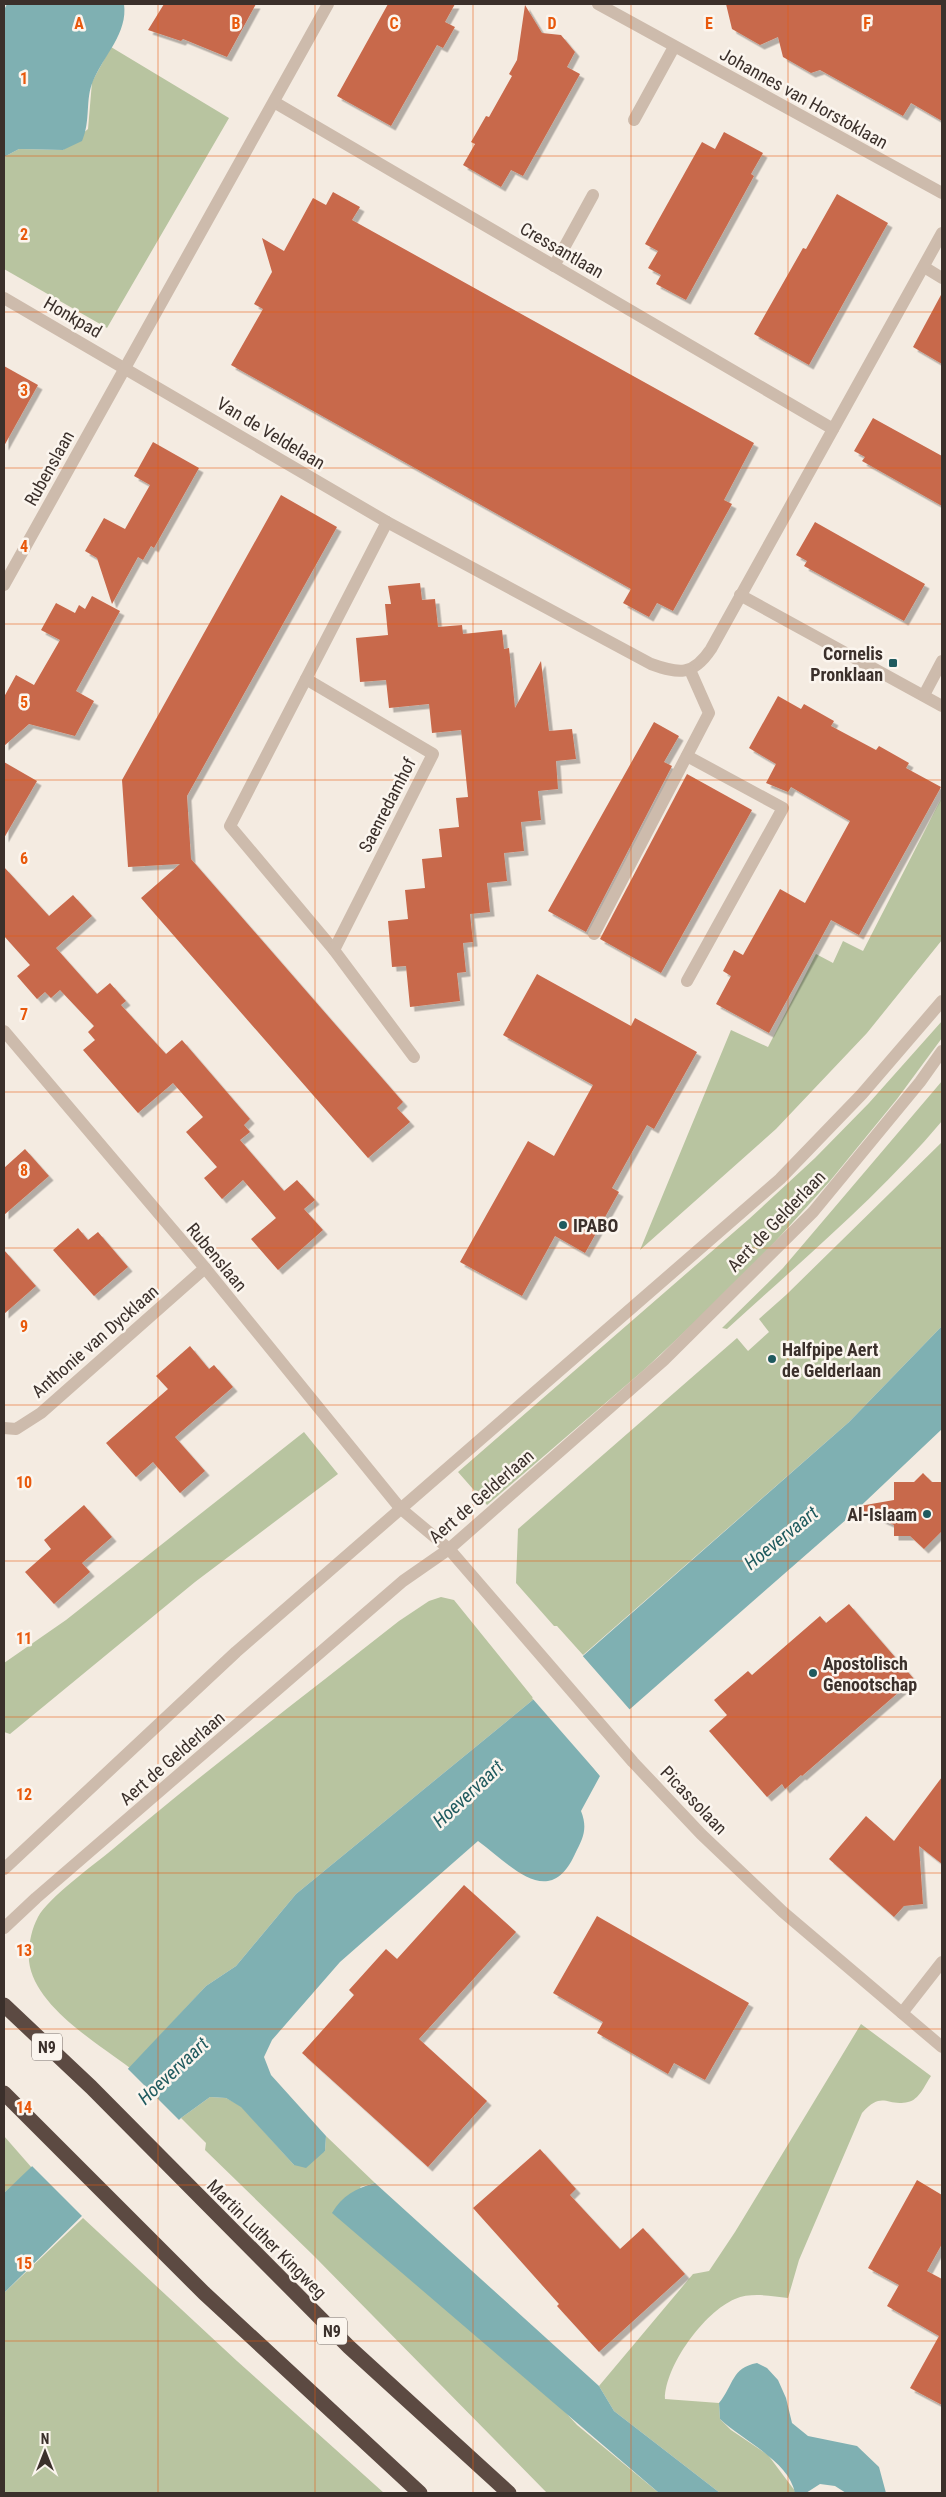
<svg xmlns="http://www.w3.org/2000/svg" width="946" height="2497" font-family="'Roboto Condensed',sans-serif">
<defs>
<filter id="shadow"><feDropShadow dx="4.5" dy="4.5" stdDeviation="0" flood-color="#0004"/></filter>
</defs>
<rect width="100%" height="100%" fill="#f4ebe1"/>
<!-- green -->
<g fill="#b8c4a0">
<polygon points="111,47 229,118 107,328 4,269 4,157 19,149 63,150 88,129 92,82"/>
<polygon points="942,797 942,940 867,1033 776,1129 640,1250 731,1030 768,1047 816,954 833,963 843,941 863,951"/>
<polygon points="942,1021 942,1038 897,1099 830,1181 745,1275 645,1369 487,1505 458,1472 749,1219 815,1158 869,1103"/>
<path d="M942 1081V1121C878 1197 800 1262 727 1329L722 1328 783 1268Z"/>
<polygon points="942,1142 942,1326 849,1422 583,1655 557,1626 554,1626 516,1583 518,1529 737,1338 748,1351 769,1332 759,1319 786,1295"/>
<polygon points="304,1432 338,1474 195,1582 10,1734 4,1732 4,1663 66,1620"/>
<path d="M441 1597 454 1600 534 1699 296 1894 236 1966 206 1986 130 2068C97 2043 34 2006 29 1961 28 1947 31 1930 38 1917 48 1898 95 1864 113 1849 206 1770 304 1696 399 1621L429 1601Z"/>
<path d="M861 2024 931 2076C925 2085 919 2100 908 2102 886 2107 883 2090 862 2113L799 2260 788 2298C771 2296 751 2292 735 2299 704 2312 665 2366 665 2399L719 2403 720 2419 731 2430 768 2455 795 2491V2493H720L614 2411 599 2386 693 2274 709 2271 735 2232Z"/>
<polygon points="210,2097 226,2098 241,2106 294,2165 325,2151 326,2136 375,2183 360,2187 577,2425 659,2493 547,2493 314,2256 205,2150 206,2143 181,2118"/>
<polygon points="4,2136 32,2168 4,2193"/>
<polygon points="83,2218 237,2361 384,2493 4,2493 4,2293"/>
</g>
<!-- water -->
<g fill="#7fb0b2">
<path d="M7 4H124C128 33 104 55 93 81 85 99 91 121 82 141L63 150 19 149 4 157V10Z"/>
<path d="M942 1326V1429L848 1518 581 1752 600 1776 581 1811C588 1829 583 1838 575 1854 549 1911 511 1865 478 1841L340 1962 272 2040 264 2057 271 2075 326 2136 325 2151 306 2168 294 2165 241 2107 226 2098 210 2097 181 2118 4 2293V2193L74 2126 206 1986 236 1966 296 1894 534 1699 849 1422Z"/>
<path d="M375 2183 599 2386 614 2411 720 2493H659L332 2213C342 2196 356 2188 375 2183Z"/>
<path d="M757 2363 767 2368 778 2380 786 2398 792 2423 808 2436 857 2446 879 2467 886 2493H846L835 2486 820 2484 806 2493H795C789 2461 742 2440 720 2419L719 2403C734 2385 731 2368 757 2363Z"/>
</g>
<!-- pier -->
<g fill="#f4ebe1">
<polygon points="581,1654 631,1711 584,1752 603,1775 602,1778 532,1698"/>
<polygon points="127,2068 181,2122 85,2219 31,2165"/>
</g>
<!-- building -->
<g fill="#c8694b" filter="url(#shadow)">
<polygon points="164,4 256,4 227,57 183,39 181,41 148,30"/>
<polygon points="388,4 455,4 445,22 455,27 443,48 437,45 391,126 337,96"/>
<polygon points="726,4 942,4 942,121 911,103 903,116 820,70 811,73 783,57 778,37 760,45 732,29"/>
<polygon points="525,5 542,33 561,35 575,52 567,67 580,74 523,176 511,170 501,187 463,165 475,144 471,142 486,116 489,117 512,76 509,74 517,60"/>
<polygon points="724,132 763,153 751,174 754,176 686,300 656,284 661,275 648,268 658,251 645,244 702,142 715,149"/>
<polygon points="333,192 360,207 352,220 754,443 724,500 732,504 673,611 657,603 649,617 623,603 631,589 231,365 263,309 254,304 272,272 262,238 284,251 313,198 326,205"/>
<polygon points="837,194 888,223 809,365 754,334 803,248 806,249"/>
<polygon points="942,293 942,364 913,347"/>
<polygon points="4,366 38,385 4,446"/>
<polygon points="873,418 942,456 942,506 862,461 865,457 854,451"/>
<polygon points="153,442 199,468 154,548 151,546 143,560 138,557 112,604 97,558 85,551 104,518 125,529 150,485 134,476"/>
<polygon points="281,495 337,527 187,796 191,859 403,1102 397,1108 410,1122 368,1158 141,898 180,864 128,867 122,780"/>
<polygon points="815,522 925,584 904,621 804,566 807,561 796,555"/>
<polygon points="420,583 422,600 435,599 438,627 462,625 463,634 502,630 504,649 509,648 515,708 541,661 549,731 572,729 576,759 556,761 558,789 538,791 541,820 521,822 524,851 504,853 507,881 487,883 490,912 470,914 473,942 463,943 466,972 457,973 460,1001 410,1007 406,966 392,967 388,921 408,919 405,890 425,888 422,859 442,857 439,829 459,827 456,798 468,797 461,730 432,733 429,704 389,708 386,680 360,682 356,638 388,635 385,604 391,604 388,586"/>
<polygon points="92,596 120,611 76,691 94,701 75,736 29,724 4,746 4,697 16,675 34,685 60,640 41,630 56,603 75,613 79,605 85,609"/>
<polygon points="778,696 801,709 804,704 834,721 831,726 876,750 879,746 909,763 906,768 941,787 859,935 831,920 769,1033 716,1004 731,976 723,971 734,950 743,955 780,889 805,903 850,821 791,787 788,792 766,783 776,764 749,748"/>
<polygon points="654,722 679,736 664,762 672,766 586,932 548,911"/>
<polygon points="4,762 37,781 4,838"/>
<polygon points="687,774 752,810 661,973 600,939"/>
<polygon points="4,867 49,916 73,895 92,916 56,948 97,994 110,983 126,1001 121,1005 166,1054 182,1040 250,1119 244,1125 250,1132 240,1140 284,1191 297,1180 315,1200 304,1209 323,1230 278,1270 251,1239 276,1218 243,1180 222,1199 204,1178 217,1167 186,1132 203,1117 173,1083 138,1113 83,1050 95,1040 88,1032 94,1026 60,990 51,998 45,992 37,999 17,976 30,965 4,936"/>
<polygon points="537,974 631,1026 635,1018 697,1052 654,1129 647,1125 612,1188 619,1192 585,1253 555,1236 522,1296 460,1262 528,1141 554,1156 593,1085 503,1035"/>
<polygon points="25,1149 49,1176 4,1215 4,1168"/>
<polygon points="78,1228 88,1240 98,1232 128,1267 94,1296 53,1250"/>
<polygon points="4,1250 36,1286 4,1314"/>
<polygon points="190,1346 209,1369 214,1365 233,1387 175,1437 205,1471 180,1493 153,1462 136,1477 106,1443 168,1389 156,1376"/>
<polygon points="923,1473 932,1482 942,1482 942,1531 924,1549 910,1536 894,1536 894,1525 854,1507 894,1500 894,1482 914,1482"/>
<polygon points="84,1505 112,1537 82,1563 90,1572 54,1604 25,1572 51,1549 44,1540"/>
<polygon points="849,1604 914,1679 802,1776 801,1775 785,1789 782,1784 767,1797 709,1731 727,1715 714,1700 748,1671 752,1675 820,1616 826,1623"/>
<polygon points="942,1777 942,1864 919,1846 923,1904 904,1906 894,1917 829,1859 866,1816 894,1841"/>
<polygon points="464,1885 516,1932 419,2039 487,2101 428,2167 302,2053 354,1995 349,1990 386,1949 397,1959"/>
<polygon points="597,1916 749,2003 705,2080 674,2063 668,2074 597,2033 603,2022 553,1993"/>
<polygon points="540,2149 576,2189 570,2195 620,2249 643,2228 685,2274 599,2352 557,2306 559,2304 473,2208"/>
<polygon points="917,2180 942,2195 942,2244 927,2271 942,2279 942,2405 910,2388 939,2336 887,2306 899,2285 868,2268"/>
</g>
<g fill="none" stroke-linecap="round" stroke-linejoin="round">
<!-- minor -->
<g stroke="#cdbbac" stroke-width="12">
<polyline points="598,4 942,193"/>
<polyline points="274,102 833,429"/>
<polyline points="634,120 674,47"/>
<polyline points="554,266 593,195"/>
<polyline points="924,267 942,278"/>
<path d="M4 298 387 522 651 664C679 674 693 676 711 649L942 233"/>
<polyline points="387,522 230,826 334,950 414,1057"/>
<polyline points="4,585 328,4"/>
<polyline points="740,595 942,706"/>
<polyline points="306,679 433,754 334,950"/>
<polyline points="924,695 942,661"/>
<polyline points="594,934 709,713 690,670"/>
<polyline points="687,981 783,808 687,756"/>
<polyline points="4,1031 205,1268 400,1508 449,1549 633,1762 701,1834 783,1912 942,2047"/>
<polyline points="4,1428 16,1429 41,1413 205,1268"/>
<polyline points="4,1869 236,1652 780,1179 862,1094 942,1001"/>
<polyline points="4,1928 36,1898 403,1581 449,1549 664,1360 813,1212 920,1082 942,1051"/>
<polyline points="902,2013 942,1962"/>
</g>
<!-- highway -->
<g stroke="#5c4a42" stroke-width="15">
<polyline points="4,2005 91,2087 349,2347 509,2493"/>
<polyline points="4,2093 204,2293 420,2493"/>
</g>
</g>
<!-- grid -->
<path fill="none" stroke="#e8590c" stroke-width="1" stroke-opacity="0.55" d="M158 4V2493M315 4V2493M473 4V2493M631 4V2493M788 4V2493M4 156H942M4 312H942M4 468H942M4 624H942M4 780H942M4 936H942M4 1092H942M4 1248H942M4 1405H942M4 1561H942M4 1717H942M4 1873H942M4 2029H942M4 2185H942M4 2341H942"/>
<!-- markers -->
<g fill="#1f5a5e" stroke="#fbf5ee" stroke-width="2">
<rect x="888" y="658" width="10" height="10" rx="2.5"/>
<circle cx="563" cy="1225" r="5"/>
<circle cx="772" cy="1359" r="5"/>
<circle cx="927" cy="1514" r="5"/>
<circle cx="813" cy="1673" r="5"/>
</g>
<g text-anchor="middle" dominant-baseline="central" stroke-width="5" stroke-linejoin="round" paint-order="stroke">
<!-- shield labels -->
<g fill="#fbf5ee" stroke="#756b66" stroke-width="1">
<rect x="32" y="2033.5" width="30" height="27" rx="4"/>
<rect x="317" y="2317.5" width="30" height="27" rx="4"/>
</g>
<g font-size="16" font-weight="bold" fill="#3b302b">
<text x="47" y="2047">N9</text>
<text x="332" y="2331">N9</text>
</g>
<!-- street labels -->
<g font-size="18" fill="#3b302b" stroke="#fbf5ee">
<text transform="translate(804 98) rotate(29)">Johannes van Horstoklaan</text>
<text transform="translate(562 250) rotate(30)">Cressantlaan</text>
<text transform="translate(73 317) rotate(30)">Honkpad</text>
<text transform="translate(271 433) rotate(31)">Van de Veldelaan</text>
<text transform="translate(49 468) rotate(-61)">Rubenslaan</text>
<text transform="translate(387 805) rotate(-63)">Saenredamhof</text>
<text transform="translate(776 1221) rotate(-46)">Aert de Gelderlaan</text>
<text transform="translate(217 1257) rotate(50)">Rubenslaan</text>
<text transform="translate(95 1341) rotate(-41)">Anthonie van Dycklaan</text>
<text transform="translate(481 1496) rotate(-41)">Aert de Gelderlaan</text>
<text transform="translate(172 1758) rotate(-41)">Aert de Gelderlaan</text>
<text transform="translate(694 1800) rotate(46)">Picassolaan</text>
<text transform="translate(267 2239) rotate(45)">Martin Luther Kingweg</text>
</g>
<!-- poi labels -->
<g font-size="18" font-weight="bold" fill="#3b302b" stroke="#fbf5ee" text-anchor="start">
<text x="883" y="653" text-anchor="end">Cornelis<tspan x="883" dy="21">Pronklaan</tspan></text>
<text x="573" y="1225">IPABO</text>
<text x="782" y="1349">Halfpipe Aert<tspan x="782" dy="21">de Gelderlaan</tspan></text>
<text x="917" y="1514" text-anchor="end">Al-Islaam</text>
<text x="823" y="1663">Apostolisch<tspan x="823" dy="21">Genootschap</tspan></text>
</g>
<!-- water labels -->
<g font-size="19" font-style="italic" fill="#1f5a5e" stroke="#fbf5ee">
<text transform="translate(781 1538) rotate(-39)">Hoevervaart</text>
<text transform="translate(468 1794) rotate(-43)">Hoevervaart</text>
<text transform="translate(173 2071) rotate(-43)">Hoevervaart</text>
</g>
</g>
<g font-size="16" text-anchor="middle" font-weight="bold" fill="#e8590c" stroke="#fbf5ee" stroke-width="5" stroke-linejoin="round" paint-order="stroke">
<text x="79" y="29">A</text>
<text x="236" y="29">B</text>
<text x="394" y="29">C</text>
<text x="552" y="29">D</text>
<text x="709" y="29">E</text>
<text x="867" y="29">F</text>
<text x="24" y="84">1</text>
<text x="24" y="240">2</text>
<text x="24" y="396">3</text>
<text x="24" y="552">4</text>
<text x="24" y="708">5</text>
<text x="24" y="864">6</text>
<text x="24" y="1020">7</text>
<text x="24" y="1176">8</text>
<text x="24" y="1332">9</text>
<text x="24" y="1488">10</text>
<text x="24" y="1644">11</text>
<text x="24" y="1800">12</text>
<text x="24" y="1956">13</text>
<text x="24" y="2113">14</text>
<text x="24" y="2269">15</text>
</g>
<!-- border -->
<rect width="946" height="2497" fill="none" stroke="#3b302b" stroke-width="10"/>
<!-- north arrow -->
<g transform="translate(45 2452)" stroke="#fbf5ee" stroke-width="4" paint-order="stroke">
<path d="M0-4L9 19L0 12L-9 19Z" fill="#3b302b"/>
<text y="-8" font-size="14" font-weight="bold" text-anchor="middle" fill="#3b302b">N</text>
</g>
</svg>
